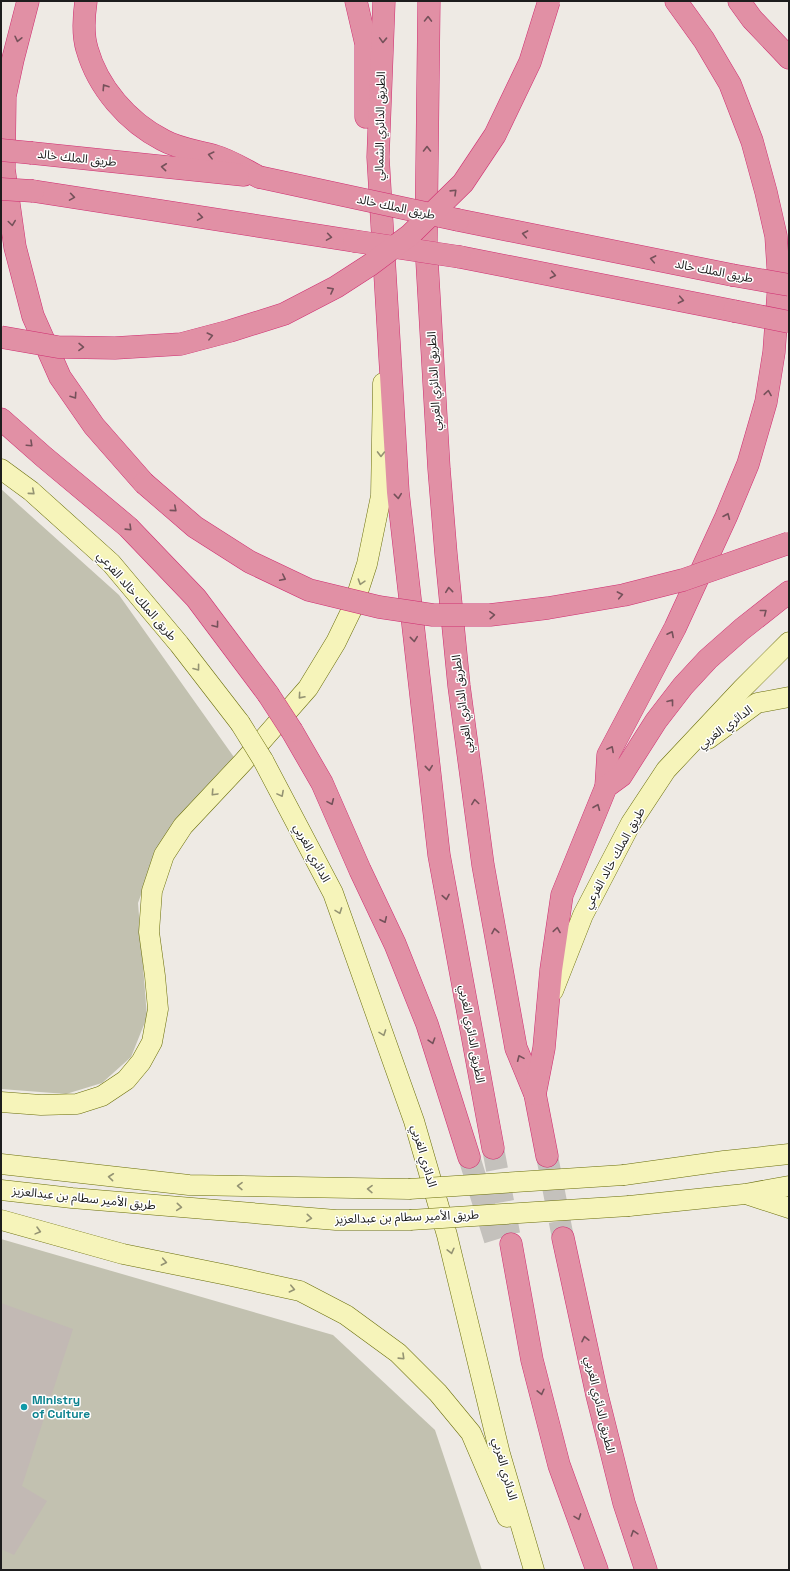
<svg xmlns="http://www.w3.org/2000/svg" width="790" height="1571" font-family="'Space Grotesk','Noto Sans Arabic',sans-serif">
<rect width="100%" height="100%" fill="#eeeae4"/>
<!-- construction -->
<g fill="#c2c1b0">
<polygon points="1,489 119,595 236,760 160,843 138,903 147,1017 131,1057 102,1083 66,1094 1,1089"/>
<polygon points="1,1239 333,1335 435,1430 482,1570 1,1570"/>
</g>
<!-- building -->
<polygon fill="#c2b9b4" points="1,1303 73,1329 22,1486 47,1501 14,1555 1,1549"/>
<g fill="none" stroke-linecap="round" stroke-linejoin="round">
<!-- highway-tunnel -->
<g stroke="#c4c1bc" stroke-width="22" stroke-dasharray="22 11" stroke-linecap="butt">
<polyline points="493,1148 511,1244"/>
<polyline points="547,1156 563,1238"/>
<polyline points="469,1157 495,1240"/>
</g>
<!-- secondary casing -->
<g stroke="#6a6e0b" stroke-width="21">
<g id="secondary">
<polyline points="1,469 31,491 111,563 179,644 240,723"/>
<polyline points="708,739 757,703 789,697"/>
<polyline points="263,760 333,893 414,1121 447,1235 500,1454 534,1570"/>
<polyline points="553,991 583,915 631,823 666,770 742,689 789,642"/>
<polyline points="1,1102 41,1105 77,1104 102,1096 126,1080 141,1062 152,1042 158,1009 155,976 149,932 152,891 164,855 183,826 244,761 308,688 336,642 353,607 367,564 381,496 383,383"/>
<polyline points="1,1164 189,1185 409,1189"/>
<polyline points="624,1175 724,1161 789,1154"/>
<polyline points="1,1190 72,1198 336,1220 410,1220"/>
<polyline points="749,1195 789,1208"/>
<polyline points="629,1206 745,1194 789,1186"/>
<polyline points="1,1220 123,1254 227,1275 300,1291 346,1315 398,1353 438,1393 471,1433 507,1517"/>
</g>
</g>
<!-- highway casing -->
<g stroke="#cf2e71" stroke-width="23">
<g id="highway">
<polyline points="28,1 13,59 5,96 4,169 15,247 33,316 60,377 94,426 144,483"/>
<path d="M86 1C84 15 83 36 87 49 98 88 128 122 163 140 179 149 198 151 215 156 230 160 245 170 259 177"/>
<polyline points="356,1 366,44 366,117"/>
<polyline points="384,1 378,157 398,492 439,855 493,1148"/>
<polyline points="429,1 426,244 439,469 446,554 459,686 483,865 516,1048 535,1094 547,1156"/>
<polyline points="739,1 752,19 789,58"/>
<polyline points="32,153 244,175"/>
<polyline points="33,191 354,241"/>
<polyline points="458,220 732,275"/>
<polyline points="460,257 734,311"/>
<polyline points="1,419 44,457 128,527 196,598 268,694"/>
<polyline points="292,731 322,783 360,870 395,944 427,1024 469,1157"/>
<polyline points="606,787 608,755 675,628 726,517 748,464 766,402 774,352 779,282 776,236 766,192 752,141 730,84 704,40 676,1"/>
<polyline points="535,1094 544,1048 551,970 562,895 606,787 621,776 656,721 683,686 708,659 742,629 789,592"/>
<polyline points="563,1238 597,1395 624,1503 646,1570"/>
<polyline points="511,1244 532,1360 559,1465 597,1570"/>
</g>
</g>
<!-- secondary -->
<use href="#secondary" stroke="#f6f4ba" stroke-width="20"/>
<!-- highway -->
<use href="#highway" stroke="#e190a5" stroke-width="22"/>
<!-- secondary-bridge casing -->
<g stroke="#6a6e0b" stroke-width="21" stroke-linecap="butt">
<g id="secondary-bridge">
<polyline points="240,723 263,760"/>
<polyline points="409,1189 624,1175"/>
<polyline points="410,1220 629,1206"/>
</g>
</g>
<!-- highway-bridge casing -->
<g stroke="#cf2e71" stroke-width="23" stroke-linecap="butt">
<g id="highway-bridge">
<polyline points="1,150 32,153"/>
<polyline points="259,177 458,220"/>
<polyline points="1,189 33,191"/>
<polyline points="354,241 460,257"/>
<polyline points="732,275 789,285"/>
<polyline points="734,311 789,322"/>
<polyline points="1,337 58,347 115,348 181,344 230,331 284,314 336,287 370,265 410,235 463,183 495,135 530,62 549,1"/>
<polyline points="144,483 195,527 250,562 309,590 379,607 433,615 490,615 548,608 624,595 683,580 789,543"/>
<polyline points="268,694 292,731"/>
</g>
</g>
<!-- secondary-bridge -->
<use href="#secondary-bridge" stroke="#f6f4ba" stroke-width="20"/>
<!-- highway-bridge -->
<use href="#highway-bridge" stroke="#e190a5" stroke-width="22"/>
</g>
<!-- one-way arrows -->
<defs><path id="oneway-chevron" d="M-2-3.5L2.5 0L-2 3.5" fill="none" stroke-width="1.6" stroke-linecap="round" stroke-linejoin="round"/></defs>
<g stroke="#75515a">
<use href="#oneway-chevron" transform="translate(428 19) rotate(-89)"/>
<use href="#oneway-chevron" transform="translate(18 39) rotate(103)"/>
<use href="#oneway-chevron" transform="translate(383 40) rotate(92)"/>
<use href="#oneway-chevron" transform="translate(105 87) rotate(-123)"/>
<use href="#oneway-chevron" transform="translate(427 149) rotate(-90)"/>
<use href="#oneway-chevron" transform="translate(211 155) rotate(-166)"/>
<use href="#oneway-chevron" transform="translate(164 167) rotate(-174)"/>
<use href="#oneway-chevron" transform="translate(454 192) rotate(-44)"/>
<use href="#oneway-chevron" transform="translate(72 197) rotate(9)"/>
<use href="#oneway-chevron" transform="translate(200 217) rotate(9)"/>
<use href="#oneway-chevron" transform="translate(12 223) rotate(82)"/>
<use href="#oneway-chevron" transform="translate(525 234) rotate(-169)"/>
<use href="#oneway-chevron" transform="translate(329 237) rotate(9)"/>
<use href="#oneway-chevron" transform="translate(653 259) rotate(-169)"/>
<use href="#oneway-chevron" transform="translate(553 275) rotate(11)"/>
<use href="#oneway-chevron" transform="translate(331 290) rotate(-28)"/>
<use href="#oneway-chevron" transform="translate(681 300) rotate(11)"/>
<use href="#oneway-chevron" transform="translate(210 336) rotate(-14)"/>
<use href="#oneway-chevron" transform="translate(81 347) rotate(1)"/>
<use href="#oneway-chevron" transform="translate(768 393) rotate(-81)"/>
<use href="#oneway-chevron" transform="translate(74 396) rotate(56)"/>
<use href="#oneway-chevron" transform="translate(30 444) rotate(43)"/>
<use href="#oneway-chevron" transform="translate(398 496) rotate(84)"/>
<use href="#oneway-chevron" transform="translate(174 509) rotate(41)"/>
<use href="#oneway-chevron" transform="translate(727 516) rotate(-67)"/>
<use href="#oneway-chevron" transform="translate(129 528) rotate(44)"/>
<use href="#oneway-chevron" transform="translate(283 578) rotate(26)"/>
<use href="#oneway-chevron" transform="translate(449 590) rotate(-96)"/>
<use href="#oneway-chevron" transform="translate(620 595) rotate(-11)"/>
<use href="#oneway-chevron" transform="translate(764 612) rotate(-38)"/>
<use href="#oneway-chevron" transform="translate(492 615) rotate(-4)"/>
<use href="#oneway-chevron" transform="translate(216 625) rotate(53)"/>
<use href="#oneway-chevron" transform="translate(671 634) rotate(-63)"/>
<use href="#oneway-chevron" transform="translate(414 639) rotate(84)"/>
<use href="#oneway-chevron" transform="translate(671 702) rotate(-52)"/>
<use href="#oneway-chevron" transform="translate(611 749) rotate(-62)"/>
<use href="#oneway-chevron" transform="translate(429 768) rotate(84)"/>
<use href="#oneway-chevron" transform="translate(331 802) rotate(66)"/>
<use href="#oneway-chevron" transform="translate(475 802) rotate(-98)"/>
<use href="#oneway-chevron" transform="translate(597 807) rotate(-68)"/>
<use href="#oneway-chevron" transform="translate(446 897) rotate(80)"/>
<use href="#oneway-chevron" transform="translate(384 920) rotate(65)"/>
<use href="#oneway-chevron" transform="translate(557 930) rotate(-81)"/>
<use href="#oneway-chevron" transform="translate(495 931) rotate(-100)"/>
<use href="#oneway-chevron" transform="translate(432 1041) rotate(73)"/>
<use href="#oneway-chevron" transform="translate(520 1058) rotate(-114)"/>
<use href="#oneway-chevron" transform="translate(585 1339) rotate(-102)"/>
<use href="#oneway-chevron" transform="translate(541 1392) rotate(76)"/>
<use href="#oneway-chevron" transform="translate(578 1517) rotate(70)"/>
<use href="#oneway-chevron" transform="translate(634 1533) rotate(-108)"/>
</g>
<g stroke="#949373">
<use href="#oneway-chevron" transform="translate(381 454) rotate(91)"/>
<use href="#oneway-chevron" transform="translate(32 492) rotate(40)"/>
<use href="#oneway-chevron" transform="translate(361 582) rotate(108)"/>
<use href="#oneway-chevron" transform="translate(197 668) rotate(53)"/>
<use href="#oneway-chevron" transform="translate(301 696) rotate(131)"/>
<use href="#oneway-chevron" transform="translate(214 793) rotate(133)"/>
<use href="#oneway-chevron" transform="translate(281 794) rotate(62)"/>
<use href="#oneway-chevron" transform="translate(339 911) rotate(70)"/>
<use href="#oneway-chevron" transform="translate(383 1033) rotate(70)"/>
<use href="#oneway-chevron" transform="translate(111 1177) rotate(-174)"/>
<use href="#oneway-chevron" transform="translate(240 1186) rotate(-179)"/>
<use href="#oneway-chevron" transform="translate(370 1189) rotate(-179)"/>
<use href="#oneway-chevron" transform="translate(179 1207) rotate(5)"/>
<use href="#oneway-chevron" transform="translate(309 1218) rotate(5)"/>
<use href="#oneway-chevron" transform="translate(38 1231) rotate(15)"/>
<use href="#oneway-chevron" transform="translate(451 1251) rotate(76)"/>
<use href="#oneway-chevron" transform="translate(164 1262) rotate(11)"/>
<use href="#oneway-chevron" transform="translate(292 1289) rotate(13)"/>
<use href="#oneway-chevron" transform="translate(402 1357) rotate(44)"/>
</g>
<!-- markers -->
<circle fill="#0f9aa8" stroke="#fff" stroke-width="1.5" cx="24" cy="1407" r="4"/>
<g text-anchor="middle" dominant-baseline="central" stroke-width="3" stroke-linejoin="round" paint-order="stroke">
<!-- street labels -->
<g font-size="12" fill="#1d1d1d" stroke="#fff">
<text transform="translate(380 126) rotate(-89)">الطريق الدائري الشمالي</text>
<text transform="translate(77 158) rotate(6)">طريق الملك خالد</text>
<text transform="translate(396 207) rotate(12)">طريق الملك خالد</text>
<text transform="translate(714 271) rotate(11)">طريق الملك خالد</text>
<text transform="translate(434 381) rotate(-93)">الطريق الدائري الغربي</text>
<text transform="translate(137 596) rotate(49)">طريق الملك خالد الفرعي</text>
<text transform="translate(462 704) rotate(-97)">الطريق الدائري الغربي</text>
<text transform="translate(725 727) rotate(-36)">الدائري الغربي</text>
<text transform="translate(312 853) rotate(62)">الدائري الغربي</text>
<text transform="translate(614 858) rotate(-61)">طريق الملك خالد الفرعي</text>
<text transform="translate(472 1034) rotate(80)">الطريق الدائري الغربي</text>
<text transform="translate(424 1156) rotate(74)">الدائري الغربي</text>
<text transform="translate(84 1198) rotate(6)">طريق الأمير سطام بن عبدالعزيز</text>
<text transform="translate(407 1217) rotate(-2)">طريق الأمير سطام بن عبدالعزيز</text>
<text transform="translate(600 1405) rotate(77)">الطريق الدائري الغربي</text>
<text transform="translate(505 1469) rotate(75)">الدائري الغربي</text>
</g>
<!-- culture labels -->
<g font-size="12" font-weight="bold" fill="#0d838f" stroke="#fff" text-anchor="start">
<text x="32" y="1400">Ministry<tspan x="32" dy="14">of Culture</tspan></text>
</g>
</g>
<!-- border -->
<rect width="790" height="1571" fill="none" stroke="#1d1d1d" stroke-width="4"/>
</svg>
